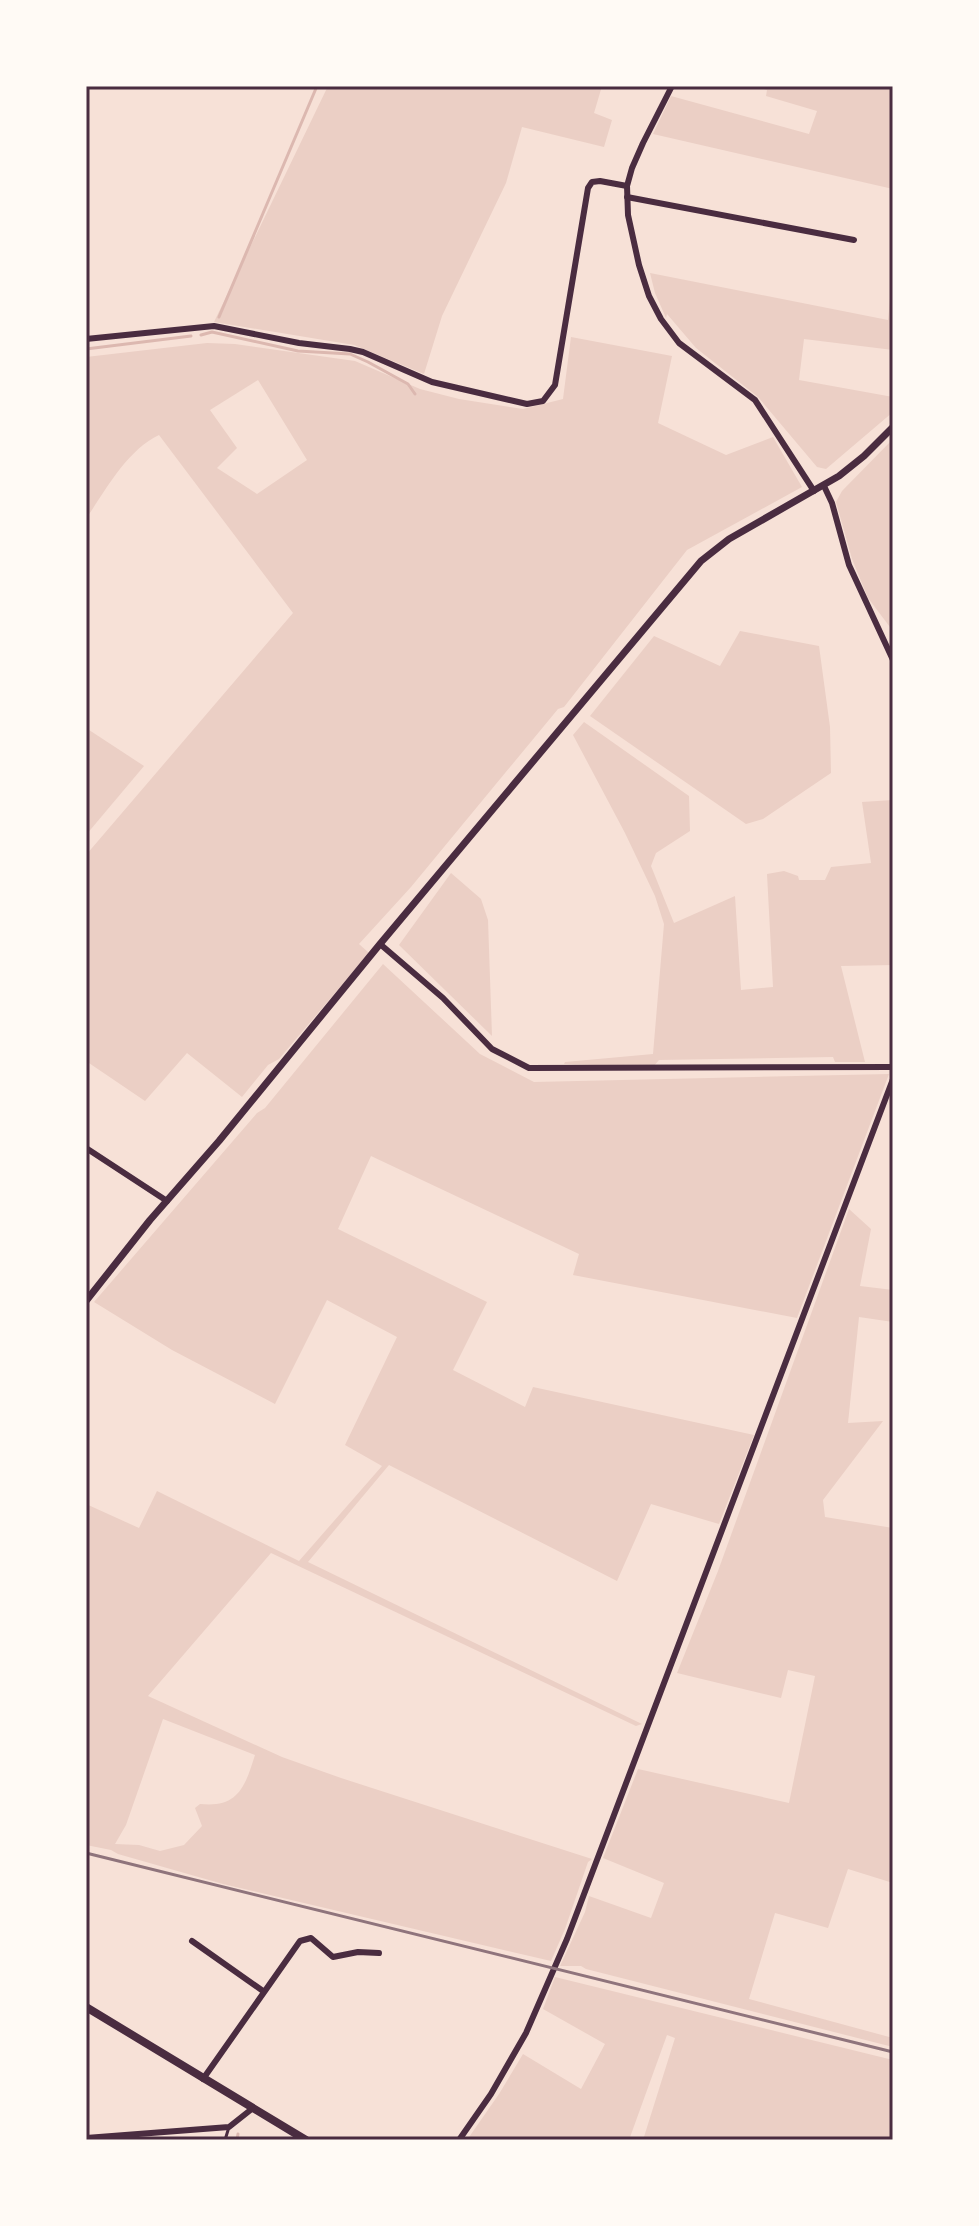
<svg xmlns="http://www.w3.org/2000/svg" width="979" height="2226" font-family="Overpass,sans-serif">
<rect width="100%" height="100%" fill="#f7e1d7"/>
<!-- green -->
<g fill="#ebcfc5" fill-rule="evenodd">
<polygon points="328,86 602,86 594,113 612,120 604,147 522,127 506,183 442,316 424,374 354,345 214,322"/>
<polygon points="754,86 893,86 893,189 653,134 671,96 809,134 817,111 766,96 767,90"/>
<polygon points="893,268 893,350 804,339 799,380 893,397 893,412 826,469 817,467 758,397 696,348 667,314 666,318 655,293 650,273 888,320"/>
<path d="M571 337 672 356 658 423 726 455 773 437 802 487 687 550 564 707 558 709 411 887 359 944 369 953 279 1059 268 1065 242 1097 187 1053 145 1101 86 1061V855L293 613 159 435C127 450 105 491 86 519V357L207 343 235 344 355 361 420 389 459 399 523 409 563 399ZM258 380 307 460 257 494 217 468 237 448 210 410Z"/>
<polygon points="893,439 893,631 868,598 852,559 836,502 842,491"/>
<polygon points="740,631 819,646 830,727 831,773 763,819 746,824 590,716 654,636 720,666"/>
<polygon points="584,722 689,796 690,831 656,853 651,866 674,923 735,896 741,990 773,987 767,874 784,871 798,876 799,880 825,880 831,867 871,863 862,802 893,800 893,965 841,966 865,1062 835,1062 833,1057 659,1060 653,1067 564,1064 565,1062 653,1054 664,924 655,896 625,833 573,735"/>
<polygon points="86,728 144,766 86,835"/>
<polygon points="451,873 481,899 488,920 492,1036 399,945"/>
<path d="M383 964 480 1054 534 1082 889 1074 797 1318 573 1275 579 1254 371 1156 338 1229 487 1302 453 1370 525 1407 533 1387 754 1435 719 1524 651 1504 617 1581 389 1465 308 1562 642 1724 636 1726 271 1553 148 1696 282 1757 341 1778 592 1859 588 1862 565 1929 551 1961 223 1884 118 1854 111 1850 86 1845V1504L139 1528 157 1491 299 1561 382 1466 345 1445 397 1337 327 1300 275 1404 172 1350 94 1302 257 1113 265 1108ZM163 1719 255 1755C245 1787 238 1808 200 1804L195 1808 202 1826 184 1845 160 1851 139 1845 115 1844 126 1825Z"/>
<polygon points="849,1209 871,1229 860,1286 893,1290 893,1322 859,1317 848,1423 883,1421 823,1500 825,1517 893,1528 893,1883 848,1869 828,1928 775,1913 749,1999 893,2038 893,2047 586,1969 581,1966 560,1966 585,1912 589,1896 651,1918 664,1883 603,1858 638,1769 789,1803 815,1676 788,1670 781,1698 677,1673 718,1571"/>
<polygon points="555,1977 893,2060 893,2140 643,2140 675,2038 667,2035 629,2140 467,2140 499,2094 523,2054 581,2089 605,2044 543,2009"/>
</g>
<g fill="none" stroke-linecap="round" stroke-linejoin="round">
<!-- stream -->
<g stroke="#dcb8b0" stroke-width="3">
<polyline points="219,317 317,86"/>
<polyline points="201,335 212,332 298,351 350,354 368,362 408,384 415,394"/>
<polyline points="86,349 191,336"/>
<polyline points="237,2140 238,2134"/>
</g>
<!-- service -->
<polyline stroke="#4a2c40" stroke-width="3" points="225,2140 229,2127"/>
<!-- minor -->
<g stroke="#4a2c40" stroke-width="6">
<polyline points="672,86 643,143 632,168 627,186 628,215 639,265 649,296 661,319 679,343 755,400 814,491"/>
<polyline points="627,197 854,240"/>
<polyline points="86,339 214,326 299,343 350,349 363,352 432,382 527,404 543,401 555,385 588,188 592,182 600,181 627,186"/>
<polyline points="824,486 832,503 849,565 893,660"/>
<polyline points="380,944 443,998 492,1049 529,1068 893,1067"/>
<polyline points="86,1148 167,1201"/>
<polyline points="192,1941 263,1991"/>
<polyline points="203,2079 300,1941 311,1938 333,1957 358,1952 379,1953"/>
<polyline points="86,2138 229,2127 253,2108"/>
<polyline points="459,2140 491,2094 526,2033 567,1939 893,1079"/>
</g>
<!-- tertiary -->
<polyline stroke="#4a2c40" stroke-width="7" points="86,1301 150,1220 219,1141 380,944 701,561 729,539 839,476 864,456 893,427"/>
<!-- secondary -->
<polyline stroke="#4a2c40" stroke-width="8" points="86,2007 306,2140"/>
<!-- rail -->
<polyline stroke="#8f747c" stroke-width="3" points="86,1853 893,2052"/>
</g>
<!-- border -->
<rect width="979" height="2226" fill="none" stroke="#fffaf5" stroke-width="176"/>
<rect x="88" y="88" width="803" height="2050" fill="none" stroke="#4a2c40" stroke-width="3"/>
</svg>
